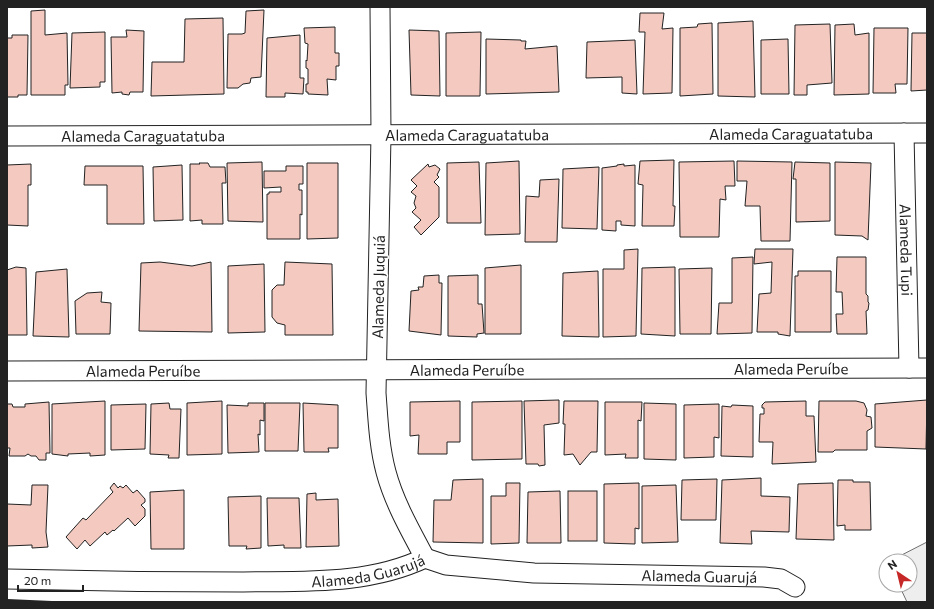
<svg xmlns="http://www.w3.org/2000/svg" width="934" height="609" font-family="Commissioner,sans-serif">
<rect width="100%" height="100%" fill="#fff"/>
<!-- green -->
<polygon fill="#eee" stroke="#6f6f6f" points="927,542 927,602 907,602 899,585 910,585 910,561 890,561"/>
<!-- building -->
<g fill="#f3c9c0" stroke="#222">
<polygon points="45,10 45,35 67,33 68,85 65,85 65,95 31,95 31,11"/>
<polygon points="264,10 261,77 251,78 250,83 243,84 238,88 227,88 228,34 242,34 245,33 246,11"/>
<polygon points="640,13 664,13 662,29 673,28 672,93 643,94 645,32 639,32"/>
<polygon points="223,18 224,94 151,96 152,62 184,62 185,19"/>
<polygon points="753,21 755,97 718,96 718,23"/>
<polygon points="712,23 713,94 680,96 680,28 697,27 698,24"/>
<polygon points="830,24 832,83 807,85 807,95 794,95 795,25"/>
<polygon points="854,24 855,35 869,33 869,94 834,95 835,25"/>
<polygon points="335,27 335,53 339,53 339,66 336,66 336,80 327,79 328,95 308,94 308,92 306,92 306,84 308,84 308,69 306,68 306,60 307,61 308,44 305,43 304,28"/>
<polygon points="874,28 908,28 907,84 895,84 896,93 873,93"/>
<polygon points="126,30 144,31 143,92 130,92 129,95 122,94 122,92 112,93 111,37 127,37"/>
<polygon points="409,30 439,31 440,96 411,95"/>
<polygon points="105,32 105,82 100,82 100,87 70,88 72,33"/>
<polygon points="481,32 480,96 446,96 446,33"/>
<polygon points="912,33 927,33 927,90 911,91"/>
<polygon points="12,35 28,35 27,95 18,95 18,97 8,97 7,96 7,37 7,38 12,38"/>
<polygon points="300,35 300,78 304,78 303,94 285,93 285,97 266,97 267,38"/>
<polygon points="486,39 521,40 521,41 526,41 525,49 557,46 559,92 486,94"/>
<polygon points="788,39 789,94 761,94 761,40"/>
<polygon points="635,40 637,94 622,93 622,77 586,78 587,42"/>
<polygon points="674,160 673,206 675,206 674,226 642,226 643,185 638,184 640,161"/>
<polygon points="519,161 520,234 485,235 486,163"/>
<polygon points="734,161 735,186 725,186 726,200 720,199 719,237 680,237 679,162"/>
<polygon points="737,161 792,162 790,241 761,241 760,206 745,206 747,181 737,181"/>
<polygon points="262,162 263,222 228,221 227,163"/>
<polygon points="479,162 481,223 447,223 447,163"/>
<polygon points="795,162 830,163 830,221 796,222 796,179 793,179"/>
<polygon points="835,162 871,163 868,240 862,236 835,235"/>
<polygon points="199,163 208,163 210,167 225,167 226,183 222,183 223,224 202,224 202,220 190,221 190,164 200,164"/>
<polygon points="307,163 338,163 338,238 307,239"/>
<polygon points="31,164 31,185 28,185 28,226 7,225 7,165"/>
<polygon points="428,164 429,167 435,165 440,169 437,175 439,177 434,182 439,187 439,217 421,235 414,227 421,220 412,212 416,208 414,203 416,196 411,192 417,186 411,180"/>
<polygon points="624,164 624,166 635,165 635,226 621,225 621,221 616,221 616,231 602,230 602,168 617,166 617,165"/>
<polygon points="182,165 183,220 154,221 153,167"/>
<polygon points="85,166 143,166 144,224 107,224 107,185 84,185"/>
<polygon points="286,166 303,166 303,184 299,184 299,190 302,190 302,215 300,214 300,239 267,239 267,194 269,194 269,192 281,192 281,187 264,188 264,171 286,171"/>
<polygon points="599,167 597,229 562,228 563,169"/>
<polygon points="559,179 557,242 525,242 526,196 539,197 540,180"/>
<polygon points="638,249 636,336 603,337 603,269 624,269 624,250"/>
<polygon points="755,249 793,249 790,336 778,334 778,332 757,332 759,294 771,293 772,262 754,264"/>
<polygon points="753,257 752,333 717,334 719,303 732,303 732,258"/>
<polygon points="837,257 866,257 866,294 868,296 868,302 869,303 868,310 866,311 867,334 837,334 836,314 843,314 842,292 836,292"/>
<polygon points="160,262 192,266 211,262 212,332 139,331 141,263"/>
<polygon points="285,262 332,264 333,335 285,335 285,325 277,323 272,317 272,290 277,285 284,285"/>
<polygon points="264,264 265,332 228,333 228,266"/>
<polygon points="521,265 521,334 485,334 485,268"/>
<polygon points="16,267 26,268 27,335 7,335 7,270"/>
<polygon points="675,267 675,336 641,334 642,268"/>
<polygon points="712,268 711,334 680,334 679,269"/>
<polygon points="67,269 69,337 33,336 36,272"/>
<polygon points="598,271 599,337 562,336 563,273"/>
<polygon points="798,271 831,271 831,332 795,332 795,276 798,276"/>
<polygon points="439,275 439,283 442,283 441,335 409,331 411,291 419,290 418,287 423,287 424,276"/>
<polygon points="478,275 478,304 482,304 484,333 477,334 477,337 448,336 448,276"/>
<polygon points="102,292 101,302 111,303 110,334 76,334 75,301 87,293"/>
<polygon points="559,400 559,423 544,425 545,465 539,466 538,464 526,464 524,401"/>
<polygon points="927,400 926,449 875,447 875,404"/>
<polygon points="105,401 105,455 90,456 90,453 68,454 68,456 52,454 52,404"/>
<polygon points="222,401 222,454 187,455 187,403"/>
<polygon points="460,401 460,442 447,442 447,454 418,454 419,435 410,436 410,402"/>
<polygon points="522,401 522,459 472,460 472,402"/>
<polygon points="564,401 598,401 597,452 591,452 580,465 573,454 564,455 565,424 563,424"/>
<polygon points="806,401 806,416 814,416 816,462 772,464 773,442 759,442 760,414 764,414 764,408 762,408 762,405 765,402"/>
<polygon points="819,401 856,401 864,403 867,410 866,416 871,417 872,428 867,431 867,450 835,450 833,452 818,452"/>
<polygon points="49,402 50,453 46,453 46,460 39,460 36,456 31,456 28,454 25,456 9,456 10,448 7,448 7,404 12,404 13,407 25,407 25,404"/>
<polygon points="605,402 642,402 641,421 638,420 638,458 625,458 626,454 605,455"/>
<polygon points="169,403 170,409 181,409 179,458 168,458 169,455 150,454 151,404"/>
<polygon points="248,403 264,403 264,421 260,420 260,435 258,434 259,452 228,453 227,405 248,406"/>
<polygon points="265,403 300,403 298,451 265,451"/>
<polygon points="303,403 338,405 338,448 328,448 329,452 304,452"/>
<polygon points="644,403 676,404 676,460 644,459"/>
<polygon points="146,404 145,449 111,450 111,405"/>
<polygon points="719,404 719,438 714,437 714,457 684,458 684,405"/>
<polygon points="732,405 753,406 753,457 721,456 722,406 731,407"/>
<polygon points="761,478 761,496 790,497 789,532 751,531 752,544 720,543 722,480"/>
<polygon points="483,479 483,543 433,542 434,500 451,500 453,480"/>
<polygon points="717,479 716,520 681,520 682,480"/>
<polygon points="838,480 853,480 853,482 870,482 871,530 845,530 845,525 837,526"/>
<polygon points="114,483 118,488 120,486 123,488 126,485 133,493 137,490 145,499 145,502 141,505 145,509 145,516 135,526 128,518 114,531 113,530 107,535 105,532 90,546 85,540 77,549 66,537 83,518 86,520 113,492 110,488"/>
<polygon points="506,483 520,483 519,543 491,544 491,496 506,496"/>
<polygon points="639,483 639,529 635,528 635,544 604,543 604,484"/>
<polygon points="833,483 834,540 796,539 798,484"/>
<polygon points="32,485 48,485 46,532 48,547 32,548 32,545 7,546 7,504 31,505"/>
<polygon points="676,485 678,542 642,543 642,486"/>
<polygon points="184,490 184,549 151,549 150,492"/>
<polygon points="560,491 561,543 527,543 528,492"/>
<rect x="568" y="491" width="29" height="50"/>
<polygon points="316,493 316,500 338,499 339,546 306,547 307,494"/>
<polygon points="261,496 261,548 246,549 247,546 229,546 228,497"/>
<polygon points="267,498 299,498 301,548 284,548 284,545 268,546"/>
</g>
<g fill="none" stroke-linecap="round" stroke-linejoin="round">
<!-- street casing -->
<g stroke="#222" stroke-width="21">
<g id="street">
<path d="M380 7 381 135 376 393C378 419 379 446 386 472 394 502 410 530 425 558"/>
<path id="s1" d="M904 133 909 368"/>
<path id="s2" d="M7 136 927 133"/>
<path id="s3" d="M7 371 927 368"/>
<path id="s4" d="M7 579C86 581 164 582 243 582 304 581 368 585 425 558L446 565 534 573 764 577 781 579 795 587"/>
</g>
</g>
<!-- street -->
<use href="#street" stroke="#fff" stroke-width="19"/>
<!-- wall -->
<polyline stroke="#222" stroke-width="2" points="7,600 52,602"/>
</g>
<g text-anchor="middle" dominant-baseline="central" stroke-width="3" stroke-linejoin="round" paint-order="stroke">
<!-- street labels -->
<g font-size="15" fill="#222" stroke="#fff">
<text stroke="none"><textPath href="#s2" startOffset="784">Alameda Caraguatatuba</textPath></text>
<text stroke="none"><textPath href="#s2" startOffset="460">Alameda Caraguatatuba</textPath></text>
<text stroke="none"><textPath href="#s2" startOffset="136">Alameda Caraguatatuba</textPath></text>
<text stroke="none"><textPath href="#s1" startOffset="117">Alameda Tupi</textPath></text>
<text transform="translate(378 287) rotate(-89)">Alameda Juquiá</text>
<text stroke="none"><textPath href="#s3" startOffset="784">Alameda Peruíbe</textPath></text>
<text stroke="none"><textPath href="#s3" startOffset="460">Alameda Peruíbe</textPath></text>
<text stroke="none"><textPath href="#s3" startOffset="136">Alameda Peruíbe</textPath></text>
<text stroke="none"><textPath href="#s4" startOffset="362">Alameda Guarujá</textPath></text>
<text stroke="none"><textPath href="#s4" startOffset="697">Alameda Guarujá</textPath></text>
</g>
</g>
<!-- border -->
<rect width="934" height="609" fill="none" stroke="#222222" stroke-width="16"/>
<!-- north arrow -->
<g transform="translate(898 573) rotate(325)"><circle r="19" fill="#ffffff" stroke="#a7a7a7"/>
<path d="M0-3L7 15L0 10L-7 15Z" fill="#c62828"/>
<text y="-6" font-size="11" font-weight="bold" text-anchor="middle" fill="#222222">N</text>
</g>
<!-- scale -->
<path d="M18 585v6h65v-6" fill="none" stroke="#222222" stroke-width="2"/>
<text x="24" y="585" font-size="12" fill="#222222" stroke="#ffffff" stroke-width="3" paint-order="stroke">20 m</text>
</svg>
